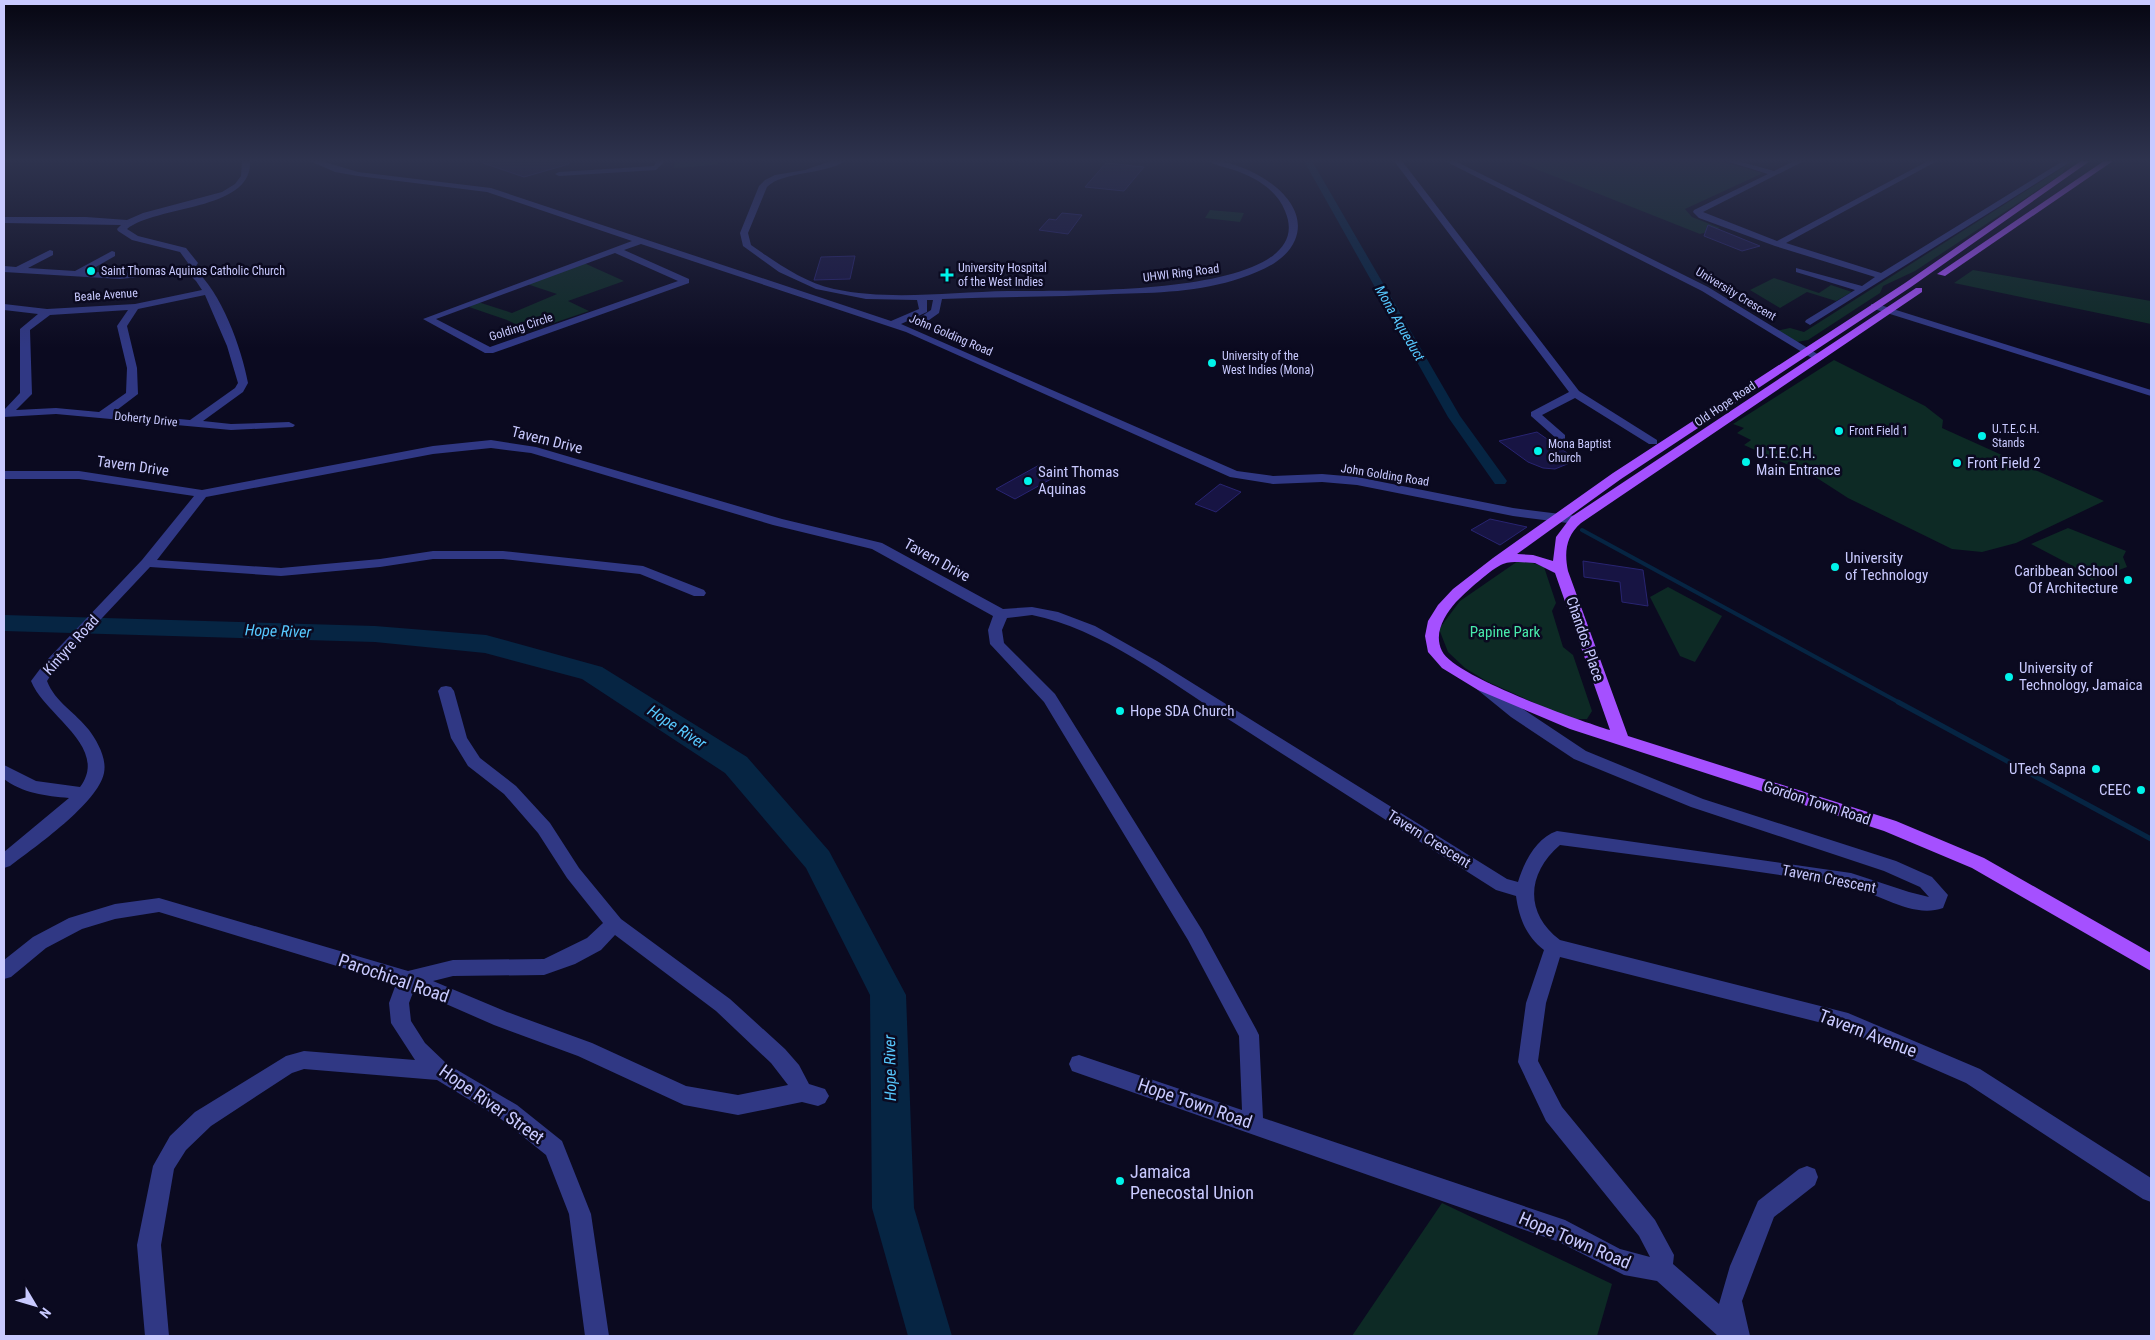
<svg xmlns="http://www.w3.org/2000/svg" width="2155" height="1340" font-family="'Roboto Condensed',sans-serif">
<rect width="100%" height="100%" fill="#0b0a20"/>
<!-- green -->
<g fill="#0d2a25">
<polygon points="675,161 720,161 717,165 674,168"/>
<polygon points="1516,161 1719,161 1763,173 1685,209 1692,217 1720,228 1700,234"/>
<polygon points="2073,161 2082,161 2065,168 2062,174 1915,271 1883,286 1880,293 1808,340 1797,342 1776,331 1790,328 1804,332"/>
<polygon points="1210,210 1244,213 1240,222 1205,218"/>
<polygon points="584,263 624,281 568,301 589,311 530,331 507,320 469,307 478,302 512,313 557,294 527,284"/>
<polygon points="1973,270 2151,301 2151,324 1954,283"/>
<polygon points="1774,278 1819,293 1831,285 1852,292 1836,301 1807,292 1780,308 1750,290"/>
<polygon points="1834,360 1925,406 1943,420 1942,428 2104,501 2016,543 1982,552 1952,549 1848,498 1817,478 1744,445 1751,440 1737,433 1744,428 1733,424"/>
<polygon points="2068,528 2126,551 2123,557 2127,567 2092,580 2073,566 2031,544"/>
<polygon points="1518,561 1530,562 1544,567 1556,603 1552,611 1563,647 1573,655 1592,711 1587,719 1570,719 1486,681 1465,668 1448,652 1439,629 1460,601"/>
<polygon points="1668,587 1722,616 1695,662 1680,656 1650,597"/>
<polygon points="1442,1203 1612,1284 1597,1336 1352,1336"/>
</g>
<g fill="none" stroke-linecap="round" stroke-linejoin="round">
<!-- stream-far1 -->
<polyline stroke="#062543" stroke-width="4" points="1582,530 1900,703"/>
<!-- stream -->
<polyline stroke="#062543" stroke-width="5" points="1898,702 2151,839"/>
<!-- canal -->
<polygon fill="#062543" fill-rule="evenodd" points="1304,161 1312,161 1460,416 1507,481 1505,484 1495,484 1448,417"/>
<!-- river -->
<polygon fill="#062543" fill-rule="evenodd" points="4,615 375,626 486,635 602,667 747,757 829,851 906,995 914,1208 952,1336 908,1336 872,1208 870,995 806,868 725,773 582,679 485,653 375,642 4,631"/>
</g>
<!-- building -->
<g fill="#171443" stroke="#282471">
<polygon points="483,161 568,161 569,164 524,177 483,163"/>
<polygon points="1106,163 1144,167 1124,191 1085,187"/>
<polygon points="1062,213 1082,215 1068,234 1039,230 1049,219 1056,220"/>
<polygon points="1708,225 1760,246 1742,251 1704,236"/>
<polygon points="855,256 850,279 814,280 821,257"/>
<polygon points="1537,432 1577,460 1555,469 1543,468 1528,462 1499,441"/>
<polygon points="1041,464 1060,474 1015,499 996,489"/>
<polygon points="1220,484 1241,492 1216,512 1195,504"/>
<polygon points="1490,519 1527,527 1500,545 1471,530"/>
<polygon points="1583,561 1643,570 1648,606 1622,602 1620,582 1584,577"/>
</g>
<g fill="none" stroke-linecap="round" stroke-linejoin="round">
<!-- minor -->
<g fill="#303884" fill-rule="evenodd">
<path d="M242 161H250C253 211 157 205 127 229L138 236 186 248 198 263 194 269C221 291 242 349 248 383L243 392 203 421 231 424 289 422 295 425 293 427 231 430 56 414 4 417V410L20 393V329L38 314 4 310V304L47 309 135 304 202 290 196 281 187 272 120 279 4 272V266L16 267 50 250 53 251V255L28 268 75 271 112 251 115 252V256L87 272 143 273 186 267 188 263 180 252 132 240 118 231 117 229 121 225 4 223V217H86L127 220 143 213 222 192 235 184 241 176ZM205 295 227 346 238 383 235 388 190 420 113 413 138 394 137 368 127 326 138 309ZM128 310 117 326 127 368 126 393 99 412 56 408 16 410 32 394 30 330 50 315Z"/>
<path d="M310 161H321L358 172 491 188 891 321 919 309 917 300 866 299 816 289 779 272 743 246 740 233 759 186 765 180 775 175 805 170 831 161H845C824 175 783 171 767 187L748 233 751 245C777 263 803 282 834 289 890 301 951 292 1008 291 1051 290 1324 301 1285 211 1277 190 1255 177 1234 170 1226 167 1216 166 1209 161 1243 159 1313 197 1295 240 1286 261 1262 271 1241 278 1200 292 1156 293 1113 294 1056 297 999 297 942 299L939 313 922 325H914V321L931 310 933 300H927V312L901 324 1237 471 1273 476 1322 474 1357 477 1513 508 1576 516 1582 520 1576 524 1513 516 1357 485 1322 482 1273 484 1230 477 906 332 641 244 624 250 689 279V283L493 353H485L423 319 632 241 487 192 358 176 335 172ZM615 253 678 281 490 347 436 319Z"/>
<polygon points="657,161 665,161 656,170 559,176 555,174 559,172 654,166"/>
<polygon points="1394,161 1402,161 1579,391 1657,440 1657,444 1649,444 1575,398 1542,415 1565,435 1565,439 1557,439 1531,416 1531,412 1569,392"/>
<polygon points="1445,161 1455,161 1708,287 1824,358 1819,361 1815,360 1702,291"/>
<polygon points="1726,161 1738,161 1774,171 1794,161 1804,161 1703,212 1777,241 1928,161 1937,161 1786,243 1881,273 2063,161 2072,161 1810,325 1805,322 1806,320 1855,290 1796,272 1796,268 1862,286 1875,277 1775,246 1699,218 1693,212 1694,210 1768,174"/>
<polygon points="1871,304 1877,304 2151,390 2151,396 1871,308"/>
<path d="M491 440 536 447 782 519 882 543 1003 609 1032 607 1058 612 1095 626 1157 661 1507 879 1518 882C1524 862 1536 838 1557 831L1851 873 1909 892 1929 897 1920 887 1884 871 1691 807 1574 759 1511 717 1479 691 1476 687 1479 683H1489L1523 709 1586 751 1703 799 1896 861 1932 877 1948 895 1943 908C1912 919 1880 893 1849 887 1754 869 1657 858 1560 845 1527 873 1524 913 1560 940L1848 1013 1980 1069 2151 1178V1202L2143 1199 1966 1083 1838 1027 1560 957 1546 1003 1538 1061 1562 1107 1655 1220 1674 1255 1673 1264 1719 1304 1730 1266 1758 1201 1799 1169 1807 1166 1815 1169 1818 1177 1815 1185 1774 1217 1742 1301 1750 1336H1718L1657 1281 1624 1275 1559 1242 1072 1071 1069 1064 1072 1057 1079 1055 1242 1110 1239 1036 1188 940 1044 702 990 644 988 630 993 616 872 549 773 525 531 453 491 448 433 454 206 497 157 560 281 568 380 559 433 551H503L643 566 704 590 706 593 704 596H694L640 574 503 559H433L380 567 281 576 150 567 56 667 47 681C55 702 76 713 89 730 97 741 107 758 104 773 98 803 35 847 10 866L4 868V852L69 798C46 796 22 793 4 779V765L36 781 80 787C110 747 44 715 31 681L46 661 142 560 194 496 79 479H4V471H79L202 490 433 446ZM1032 615C1100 628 1170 682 1228 719 1317 776 1406 833 1496 890L1516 896C1519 918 1526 936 1544 950L1526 1003 1518 1062 1546 1121 1639 1236 1650 1257 1620 1249 1565 1220 1263 1118 1259 1035 1256 1029 1202 930 1055 694 1004 643 1002 630 1007 618Z"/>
<path d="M446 686 451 687 454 691 467 738 480 758 516 786 550 823 579 868 621 919 730 999 785 1049 799 1065 809 1084 825 1089 829 1096 825 1103 818 1106 802 1102 738 1115 684 1105 578 1056 494 1025 414 990 409 1003 411 1021 425 1043 447 1064 517 1105 562 1141 591 1214 609 1336H585L569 1214 546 1155 501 1119 437 1080 304 1069 292 1073 211 1126 186 1150 174 1169 161 1245 169 1336H145L137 1245 153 1166 170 1136 195 1112 286 1056 304 1051 415 1060 391 1023 389 1003 396 984 159 912 115 919 82 929 46 948 11 977 4 979V960L33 937 69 918 115 904 159 898 408 971 453 960 544 959 587 938 603 923 567 878 538 833 504 794 468 766 451 738 438 691 441 687ZM615 935 716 1011 771 1063 788 1085 738 1095 686 1086 592 1043 507 1012 433 981 453 976 544 975 575 964 601 950Z"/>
</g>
<!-- major -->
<g fill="#a550ff" fill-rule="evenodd">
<path d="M2081 161H2090L1911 287 1621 479 1517 554 1533 555 1553 561 1556 537 1571 517 1916 288H1922V292L1581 523C1566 536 1564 552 1568 571L1628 736 1896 821 1984 858 2151 953V971L1972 868 1884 831 1570 729 1478 690 1442 668 1428 652 1425 636 1428 621 1438 605 1453 589 1493 558 1613 473 1905 283ZM1518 562 1535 563 1555 573 1610 730C1578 720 1455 677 1442 651 1433 633 1445 615 1456 602 1465 593 1492 568 1503 564 1508 562 1514 562 1518 562Z"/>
<polygon points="2104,161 2113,161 1945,276 1937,274"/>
</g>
</g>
<!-- sky -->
<linearGradient id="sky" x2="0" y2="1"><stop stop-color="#060612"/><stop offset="0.46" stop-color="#2e334e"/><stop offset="1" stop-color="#2e334e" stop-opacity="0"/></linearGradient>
<rect width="2155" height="348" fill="url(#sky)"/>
<!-- markers -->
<g fill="#00f4ea" stroke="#0b0a20" stroke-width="2">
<circle cx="91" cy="271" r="5"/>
<path d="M944.5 267.5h5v5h5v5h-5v5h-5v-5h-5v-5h5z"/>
<circle cx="1212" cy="363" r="5"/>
<circle cx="1839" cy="431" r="5"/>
<circle cx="1982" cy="436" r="5"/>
<circle cx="1538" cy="451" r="5"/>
<circle cx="1746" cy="462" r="5"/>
<circle cx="1957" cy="463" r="5"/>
<circle cx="1028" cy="481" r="5"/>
<circle cx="1835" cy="567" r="5"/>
<circle cx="2128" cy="580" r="5"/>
<circle cx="2009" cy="677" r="5"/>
<circle cx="1120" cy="711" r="5"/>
<circle cx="2096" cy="769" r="5"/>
<circle cx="2141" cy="790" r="5"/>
<circle cx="1120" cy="1181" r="5"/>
</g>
<g text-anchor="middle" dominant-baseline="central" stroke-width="5" stroke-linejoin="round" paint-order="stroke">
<!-- far-poi labels -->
<g font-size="12" fill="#c9caff" stroke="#0b0a20" text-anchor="start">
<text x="958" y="268">University Hospital<tspan x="958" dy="14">of the West Indies</tspan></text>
<text x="101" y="271">Saint Thomas Aquinas Catholic Church</text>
<text x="1222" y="356">University of the<tspan x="1222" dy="14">West Indies (Mona)</tspan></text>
<text x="1992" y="429">U.T.E.C.H.<tspan x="1992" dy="14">Stands</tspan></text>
<text x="1849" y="431">Front Field 1</text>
<text x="1548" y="444">Mona Baptist<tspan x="1548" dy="14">Church</tspan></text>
</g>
<!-- far-street labels -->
<g font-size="12" fill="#c9caff" stroke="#0b0a20">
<text transform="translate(1181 273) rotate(-7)">UHWI Ring Road</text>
<text transform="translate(1736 294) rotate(31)">University Crescent</text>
<text transform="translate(106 295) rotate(-4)">Beale Avenue</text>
<text transform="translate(521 327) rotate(-18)">Golding Circle</text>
<text transform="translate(951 335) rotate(23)">John Golding Road</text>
<text transform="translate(1725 404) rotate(-34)">Old Hope Road</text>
<text transform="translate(146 419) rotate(6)">Doherty Drive</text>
<text transform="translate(1385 475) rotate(9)">John Golding Road</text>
</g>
<!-- far-water labels -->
<g font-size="14" font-style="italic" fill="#57c9ff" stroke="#0b0a20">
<text transform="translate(1400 323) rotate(60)">Mona Aqueduct</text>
</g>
<!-- street labels -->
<g font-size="15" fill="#c9caff" stroke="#0b0a20">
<text transform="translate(547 440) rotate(14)">Tavern Drive</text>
<text transform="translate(133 466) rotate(8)">Tavern Drive</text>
<text transform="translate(937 560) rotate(29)">Tavern Drive</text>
<text transform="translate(1585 639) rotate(71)">Chandos Place</text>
<text transform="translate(71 645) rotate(-48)">Kintyre Road</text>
<text transform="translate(1817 803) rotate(18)">Gordon Town Road</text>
<text transform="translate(1429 839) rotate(32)">Tavern Crescent</text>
<text transform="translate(1829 879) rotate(11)">Tavern Crescent</text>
</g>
<!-- poi labels -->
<g font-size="15" fill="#c9caff" stroke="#0b0a20" text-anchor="start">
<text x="1756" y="453">U.T.E.C.H.<tspan x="1756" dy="17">Main Entrance</tspan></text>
<text x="1967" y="463">Front Field 2</text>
<text x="1038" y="472">Saint Thomas<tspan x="1038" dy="17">Aquinas</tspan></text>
<text x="1845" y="558">University<tspan x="1845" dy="17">of Technology</tspan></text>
<text x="2118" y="571" text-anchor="end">Caribbean School<tspan x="2118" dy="17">Of Architecture</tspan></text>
<text x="2019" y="668">University of<tspan x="2019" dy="17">Technology, Jamaica</tspan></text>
<text x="1130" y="711">Hope SDA Church</text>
<text x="2086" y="769" text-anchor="end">UTech Sapna</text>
<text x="2131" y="790" text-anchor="end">CEEC</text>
</g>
<!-- park labels -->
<g font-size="15" fill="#48ebac" stroke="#0b0a20">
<text x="1505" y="632">Papine Park</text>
</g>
<!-- water labels -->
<g font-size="16" font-style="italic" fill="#57c9ff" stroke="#0b0a20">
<text transform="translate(278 631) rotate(2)">Hope River</text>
<text transform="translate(677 727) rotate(33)">Hope River</text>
<text transform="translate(890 1068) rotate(-91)">Hope River</text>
</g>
<!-- near-street labels -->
<g font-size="18" fill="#c9caff" stroke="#0b0a20">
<text transform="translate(394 978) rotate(19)">Parochical Road</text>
<text transform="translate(1868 1033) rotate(21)">Tavern Avenue</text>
<text transform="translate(1195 1103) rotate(19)">Hope Town Road</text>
<text transform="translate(492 1104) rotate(35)">Hope River Street</text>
<text transform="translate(1575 1240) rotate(23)">Hope Town Road</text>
</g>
<!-- near-poi labels -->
<g font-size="18" fill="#c9caff" stroke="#0b0a20" text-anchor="start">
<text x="1130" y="1171">Jamaica<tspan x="1130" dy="21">Penecostal Union</tspan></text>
</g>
</g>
<!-- border -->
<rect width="2155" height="1340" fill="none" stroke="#c9caff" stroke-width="10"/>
<!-- north arrow -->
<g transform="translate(35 1305) rotate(128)" stroke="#0b0a20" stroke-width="4" paint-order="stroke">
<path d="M0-4L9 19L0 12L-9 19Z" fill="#c9caff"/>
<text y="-8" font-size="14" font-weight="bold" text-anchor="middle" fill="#c9caff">N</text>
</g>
</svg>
